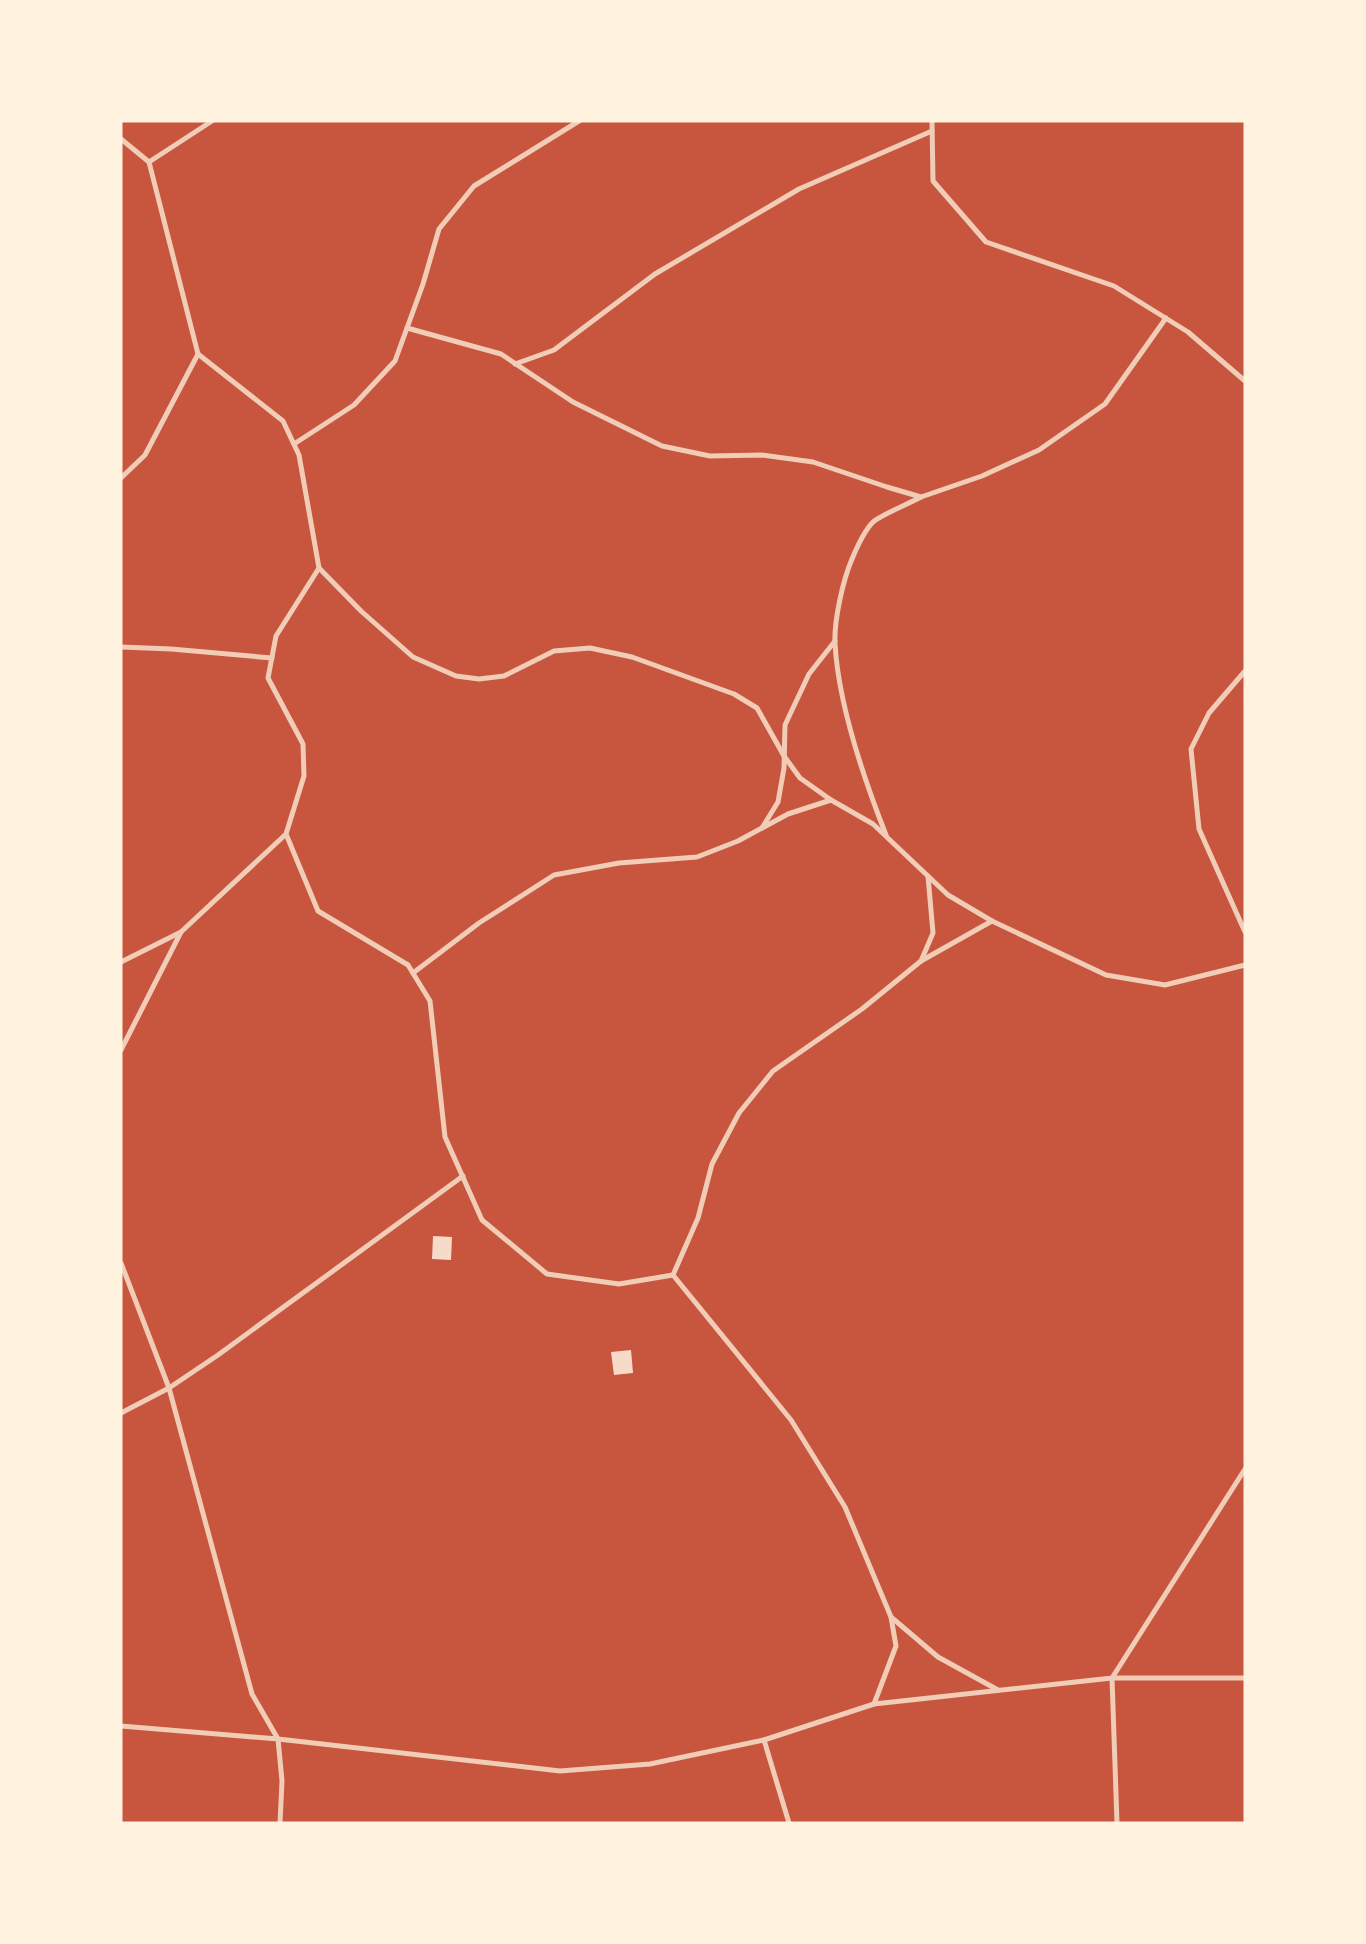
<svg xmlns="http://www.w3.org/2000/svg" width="1366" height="1944" font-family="'Fira Sans',sans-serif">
<rect width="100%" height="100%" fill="#c8553d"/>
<!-- building -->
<g fill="#f7dbc8">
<polygon points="433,1236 452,1237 451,1260 432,1259"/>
<polygon points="631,1350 633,1373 614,1375 611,1352"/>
</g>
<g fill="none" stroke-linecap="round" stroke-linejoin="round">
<!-- service -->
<g stroke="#f1ccb7" stroke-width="5">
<polyline points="932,121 933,181 986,242 1114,286 1188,332 1245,381"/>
<polyline points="121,139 149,162 198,354 283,421 299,455 319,568 276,636 268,678 303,744 304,776 286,834 318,911 408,965 430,1001 445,1137 482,1220 547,1274 619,1284 673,1275 791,1420 845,1507 891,1617 896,1646 874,1704"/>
<polyline points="149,162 212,121"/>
<polyline points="407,328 501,354 573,402 662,446 710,456 762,455 813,462 887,487 921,497 982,476 1039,450 1105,404 1166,318"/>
<polyline points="515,364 554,350 655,274 799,189 932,131"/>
<polyline points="294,444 354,405 395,361 423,284 439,229 474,186 579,121"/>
<polyline points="121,478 145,455 198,354"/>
<polyline points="319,568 361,611 413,657 456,676 479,679 504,676 554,651 590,648 632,657 734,694 757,708 784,756 800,778 831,800"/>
<polyline points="121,647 171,649 272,658"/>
<polyline points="1245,671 1209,713 1191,749 1199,829 1245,932"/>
<polyline points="762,828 778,802 784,768 785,725 809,674 835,641"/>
<path d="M886 835C864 779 838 703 835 643 834 620 843 580 852 559 857 547 864 531 873 522 881 515 910 503 921 497"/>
<polyline points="921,961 992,921"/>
<polyline points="121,962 181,932"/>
<polyline points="413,973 479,923 554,875 619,863 697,857 738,841 788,814 831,800 873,824 948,895 992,921 1106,975 1165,985 1245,965"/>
<polyline points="121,1050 181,932 286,834"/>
<polyline points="121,1263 169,1388 252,1694 278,1739 560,1771 650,1764 764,1740 789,1823"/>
<polyline points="673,1275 698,1218 712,1164 739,1113 773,1071 862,1009 921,961 933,933 928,876"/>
<polyline points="121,1413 169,1388 218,1355 463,1176"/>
<polyline points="891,1617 938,1657 998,1690"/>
<polyline points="121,1726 278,1739 282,1781 280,1823"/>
<polyline points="764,1740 874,1704 1112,1678 1245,1469"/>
<polyline points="1117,1823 1112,1678 1245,1678"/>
</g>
</g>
<!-- border -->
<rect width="1366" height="1944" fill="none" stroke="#fff3e0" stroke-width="245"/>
</svg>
